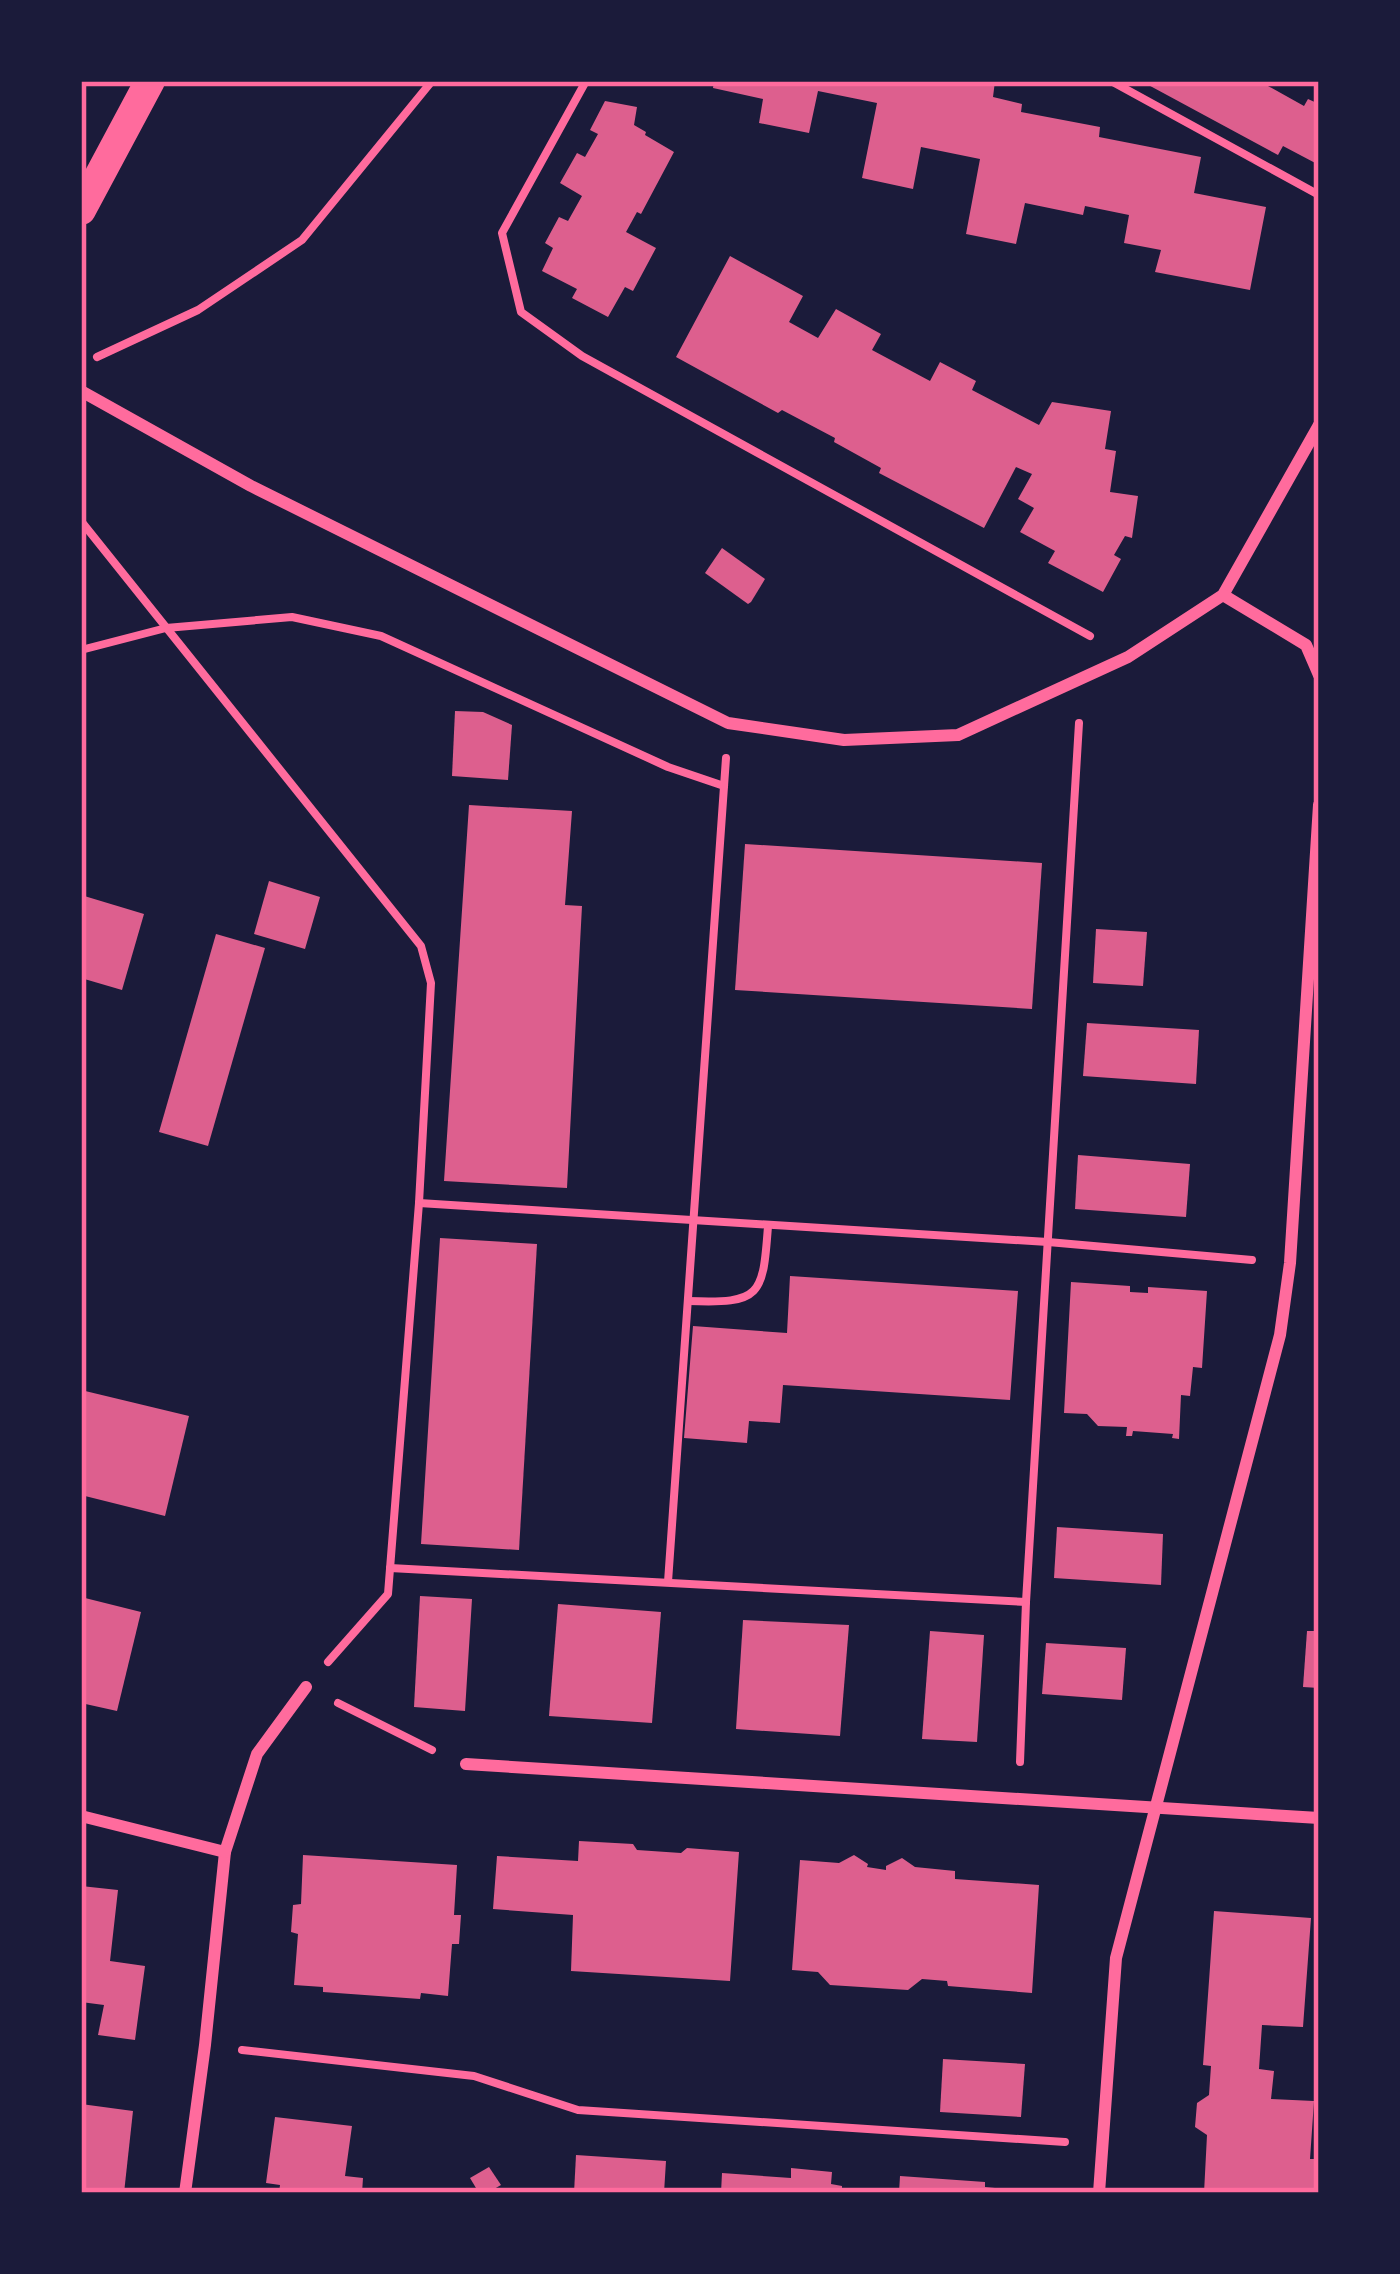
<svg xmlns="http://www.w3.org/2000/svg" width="1400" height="2274" font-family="'Noto Sans',sans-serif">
<rect width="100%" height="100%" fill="#1b1b3a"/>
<!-- building -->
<g fill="#dd5f8e">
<polygon points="714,81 995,81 993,97 1022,104 1021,112 1100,127 1099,137 1201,157 1194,193 1266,207 1250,290 1155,272 1161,250 1124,243 1129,215 1085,206 1083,215 1025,203 1016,244 966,234 980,159 921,147 913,189 862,178 877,103 818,91 809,133 759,123 763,99 713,88"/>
<polygon points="1141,81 1259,81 1304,106 1308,99 1319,104 1319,165 1283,146 1278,155"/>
<polygon points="605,101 637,107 634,125 646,132 645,135 674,152 641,214 637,212 626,232 656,248 633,291 625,287 608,317 572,298 577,289 542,271 553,248 545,243 559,217 568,221 582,196 560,183 577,153 585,157 598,134 590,130"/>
<polygon points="730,256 803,296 789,322 818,338 836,309 881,334 872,350 930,381 940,362 976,381 972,390 1039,425 1052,402 1111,411 1105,449 1116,451 1110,492 1138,496 1132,538 1125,536 1114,555 1121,559 1103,592 1048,563 1055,551 1020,532 1034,508 1018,499 1032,474 1016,467 984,528 879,473 881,468 834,442 835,438 782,410 778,413 676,357"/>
<polygon points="722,548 765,579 751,602 748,604 705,573"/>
<polygon points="455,711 483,712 512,725 508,780 452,776"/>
<polygon points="469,805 572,811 565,905 582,906 567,1188 444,1181"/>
<polygon points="745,844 1042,863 1032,1009 735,990"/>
<polygon points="269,881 320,897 305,949 254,934"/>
<polygon points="81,895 144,914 122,990 81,978"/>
<polygon points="1096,929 1147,932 1143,986 1093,983"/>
<polygon points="216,934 265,948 208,1146 159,1132"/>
<polygon points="1087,1023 1199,1030 1196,1084 1083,1076"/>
<polygon points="1078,1155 1190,1164 1186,1217 1075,1209"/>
<polygon points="440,1238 537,1244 519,1550 421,1544"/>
<polygon points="790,1276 1018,1291 1010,1400 783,1385 780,1423 749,1421 747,1443 684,1438 693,1326 787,1333"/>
<polygon points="1071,1282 1130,1286 1130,1292 1148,1293 1148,1287 1207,1291 1202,1368 1193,1367 1190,1396 1181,1395 1179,1439 1172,1438 1173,1434 1133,1431 1132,1436 1126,1436 1127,1427 1098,1426 1087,1414 1064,1413"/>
<polygon points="81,1390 189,1416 165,1516 81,1495"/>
<polygon points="1057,1527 1163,1534 1161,1585 1054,1578"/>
<polygon points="420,1596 472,1599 465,1711 414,1707"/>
<polygon points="81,1597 141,1612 117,1711 81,1703"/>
<polygon points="558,1604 661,1612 652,1723 549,1716"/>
<polygon points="743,1620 849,1625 840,1736 736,1729"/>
<polygon points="930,1631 984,1635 977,1742 922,1739"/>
<polygon points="1307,1631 1319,1631 1319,1688 1303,1687"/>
<polygon points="1046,1643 1126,1648 1122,1700 1042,1694"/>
<polygon points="579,1841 633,1844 637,1850 681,1853 687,1848 739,1852 730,1981 571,1971 573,1915 493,1909 497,1856 578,1861"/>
<polygon points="303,1855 457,1865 454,1915 461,1915 459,1944 452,1944 448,1996 421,1993 420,1999 323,1992 323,1987 294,1985 298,1934 291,1932 293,1905 301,1904"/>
<polygon points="854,1855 868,1864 867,1867 886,1870 886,1866 902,1858 915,1867 955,1871 955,1879 1039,1885 1032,1993 948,1986 947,1981 922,1979 908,1990 830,1985 818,1972 792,1970 800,1860 839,1863"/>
<polygon points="81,1886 118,1890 110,1961 145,1966 135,2040 98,2035 104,2005 81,2002"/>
<polygon points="1214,1911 1311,1918 1303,2027 1262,2025 1259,2069 1274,2071 1271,2099 1314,2101 1310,2159 1319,2159 1319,2193 1204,2193 1207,2135 1195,2127 1197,2103 1209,2095 1211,2066 1203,2065"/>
<polygon points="943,2059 1025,2064 1021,2117 940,2112"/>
<polygon points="81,2104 133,2111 124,2193 81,2189"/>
<polygon points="275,2117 352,2126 345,2176 363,2178 362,2193 279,2193 280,2185 266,2183"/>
<polygon points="576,2155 666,2161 664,2193 574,2193"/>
<polygon points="489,2167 501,2185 487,2193 479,2193 470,2178"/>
<polygon points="791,2168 832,2172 831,2184 842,2186 842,2193 721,2193 722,2173 791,2178"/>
<polygon points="900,2176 985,2182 985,2187 1015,2190 1015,2193 899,2193"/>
</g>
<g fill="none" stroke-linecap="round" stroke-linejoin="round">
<!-- path -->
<g stroke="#ff6b9d" stroke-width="8">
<polyline points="586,81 502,233 521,312 582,356 1090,636"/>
<polyline points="1111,81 1319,195"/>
<polyline points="97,357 198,310 302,240 432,81"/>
<polyline points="81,521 421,946 431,983 419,1203 388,1594 328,1662"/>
<polyline points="81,650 166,628 292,617 381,636 668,767 724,786"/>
<polyline points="419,1203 1048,1242 1252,1260"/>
<path d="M688 1301C761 1304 763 1296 768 1226"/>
<polyline points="390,1568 1026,1602"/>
<polyline points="668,1582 726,758"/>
<polyline points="338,1703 432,1750"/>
<polyline points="1020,1762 1026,1602 1079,723"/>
<polyline points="242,2050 474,2076 578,2110 1065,2142"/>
</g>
<!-- minor -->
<g stroke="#ff6b9d" stroke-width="12">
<polyline points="81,391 251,486 728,723 844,740 958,735 1128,657 1223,595 1319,425"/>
<polyline points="1223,595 1306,645 1319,675"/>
<polyline points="466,1764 1319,1818"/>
<polyline points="81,1816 225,1852 205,2045 185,2193"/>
<polyline points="225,1852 257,1754 306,1687"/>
<polyline points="1099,2193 1116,1958 1280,1335 1290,1263 1319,805"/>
</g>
<!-- primary -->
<polyline stroke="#ff6b9d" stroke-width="30" points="81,210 150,81"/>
</g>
<!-- border -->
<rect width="1400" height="2274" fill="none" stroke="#1b1b3a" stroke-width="168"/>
<rect x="84" y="84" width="1232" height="2106" fill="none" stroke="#ff6b9d" stroke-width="4.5"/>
</svg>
